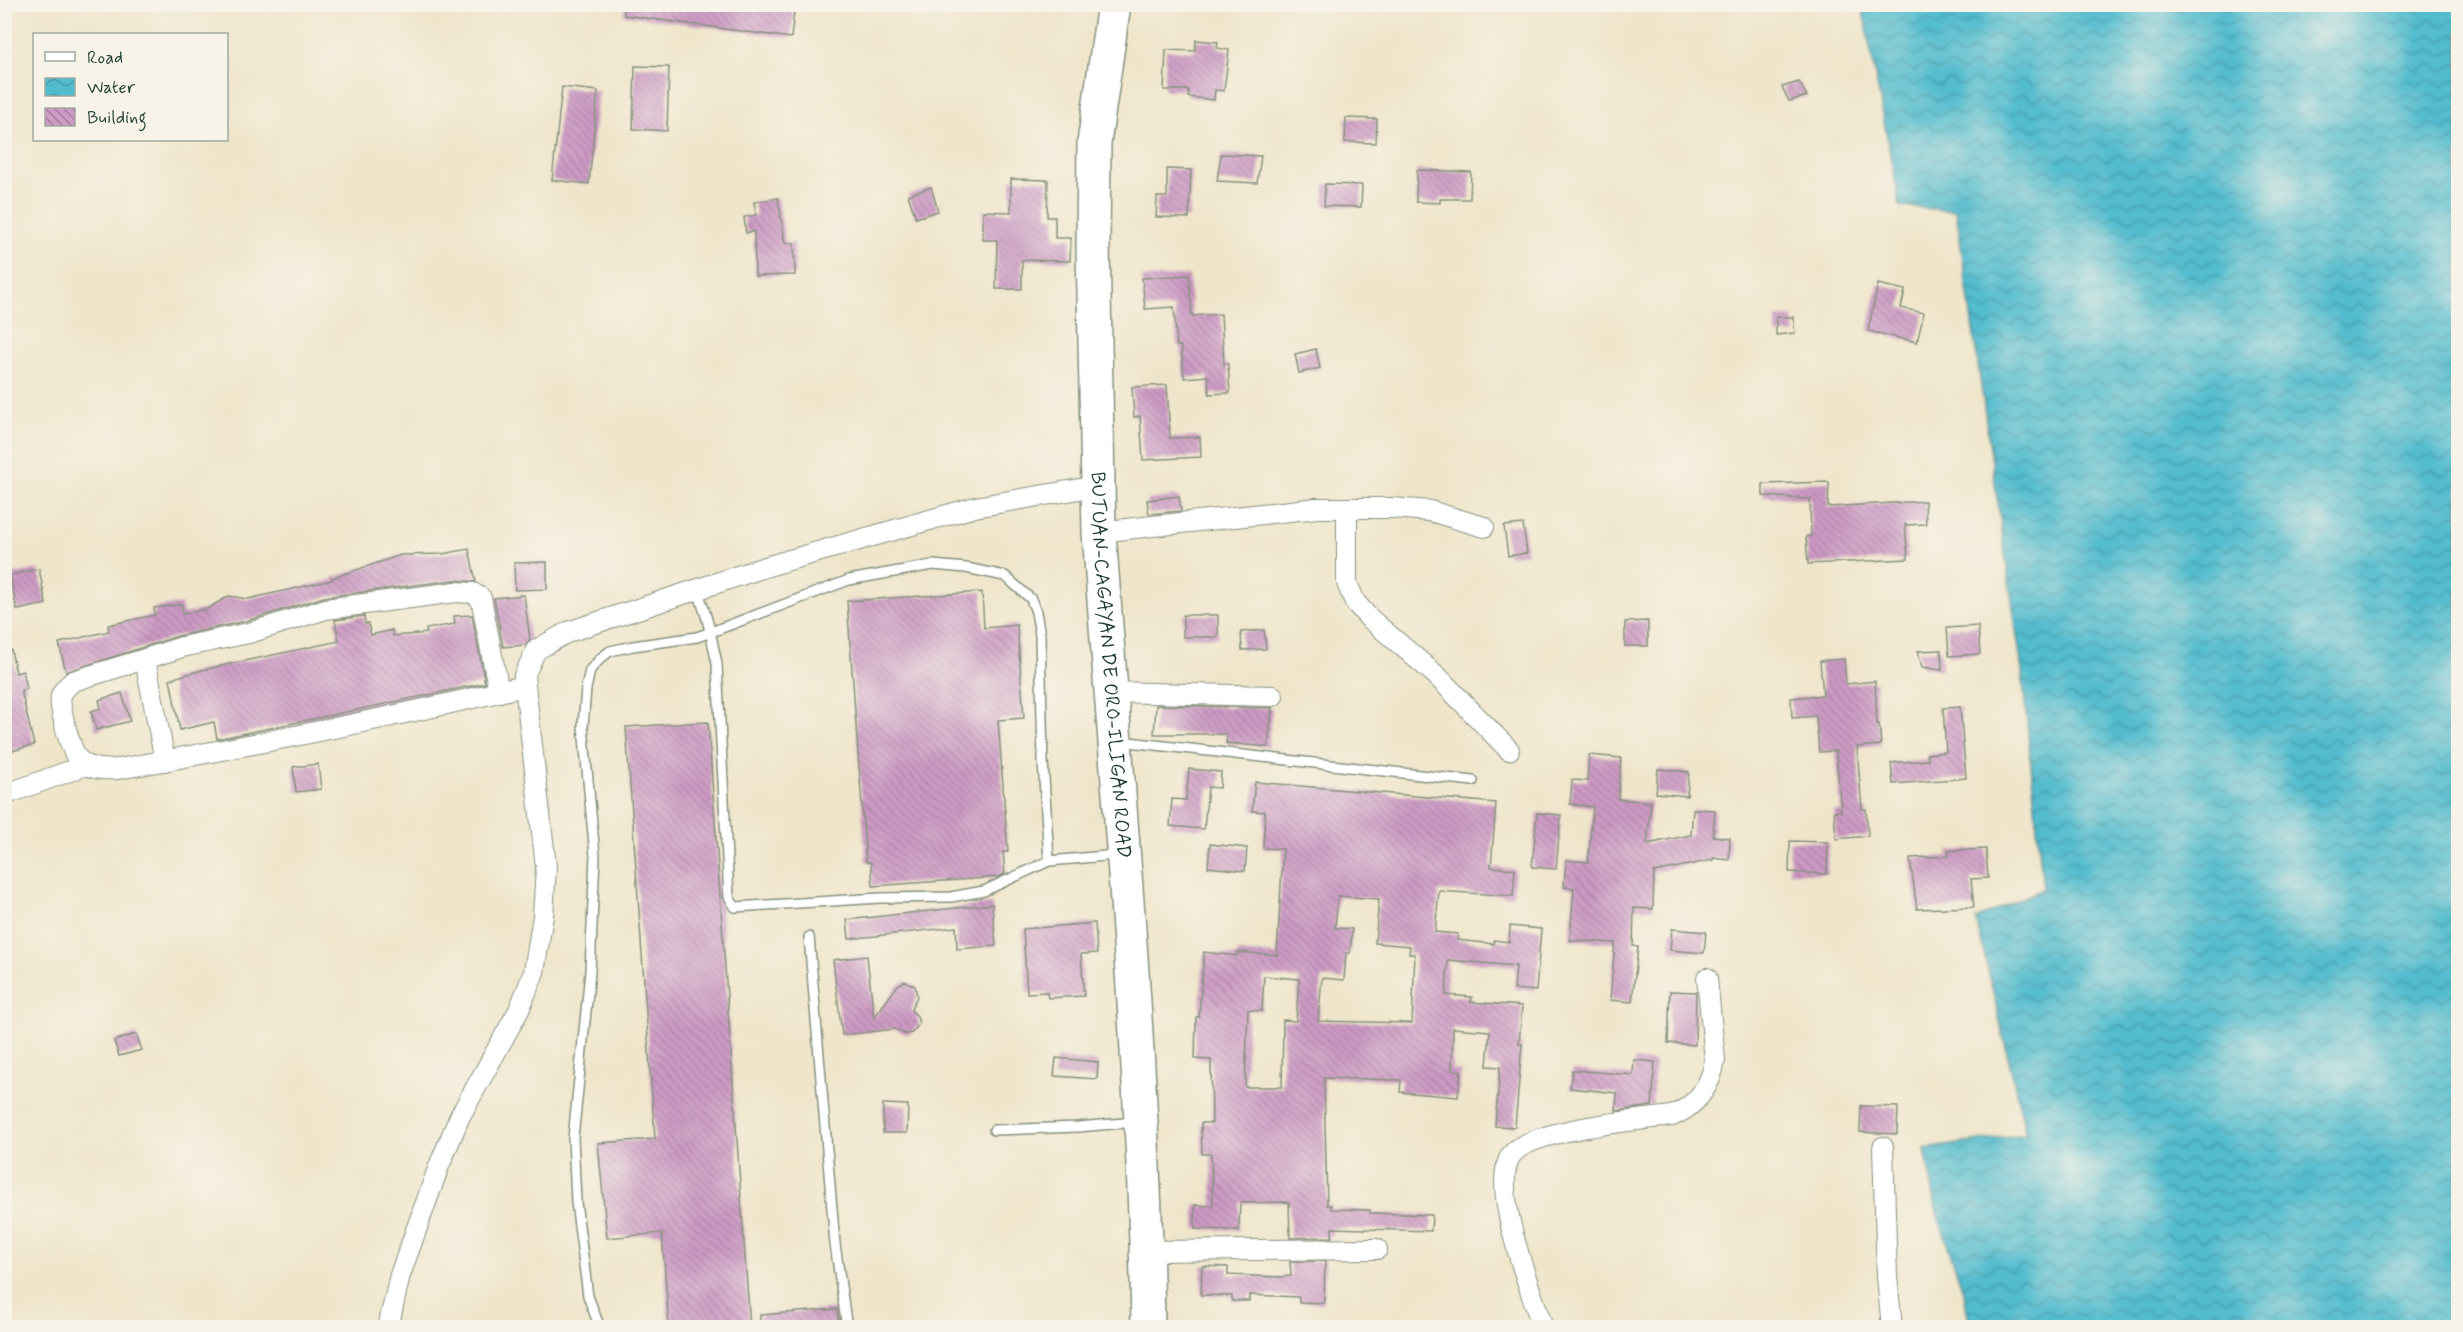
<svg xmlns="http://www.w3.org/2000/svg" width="2463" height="1332" font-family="Mynerve,sans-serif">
<defs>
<pattern id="water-waves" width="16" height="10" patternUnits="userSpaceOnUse" patternTransform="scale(1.5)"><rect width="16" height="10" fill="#52bcce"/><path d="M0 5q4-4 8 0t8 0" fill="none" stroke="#439aa8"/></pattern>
<pattern id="building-back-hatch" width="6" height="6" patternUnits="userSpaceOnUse" patternTransform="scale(1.5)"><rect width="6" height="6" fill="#cd9ac4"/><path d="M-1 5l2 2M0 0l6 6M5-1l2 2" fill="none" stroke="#a67fa0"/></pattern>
</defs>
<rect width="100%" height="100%" fill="#f7f3e8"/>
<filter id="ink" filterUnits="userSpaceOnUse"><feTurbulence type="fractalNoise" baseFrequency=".0167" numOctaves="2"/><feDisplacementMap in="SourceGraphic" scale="12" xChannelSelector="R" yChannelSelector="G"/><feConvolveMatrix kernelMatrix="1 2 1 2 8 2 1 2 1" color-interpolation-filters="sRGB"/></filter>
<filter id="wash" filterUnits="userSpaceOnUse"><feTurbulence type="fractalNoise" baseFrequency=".008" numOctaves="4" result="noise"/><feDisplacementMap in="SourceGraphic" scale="24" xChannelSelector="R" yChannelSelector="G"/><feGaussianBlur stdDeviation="1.35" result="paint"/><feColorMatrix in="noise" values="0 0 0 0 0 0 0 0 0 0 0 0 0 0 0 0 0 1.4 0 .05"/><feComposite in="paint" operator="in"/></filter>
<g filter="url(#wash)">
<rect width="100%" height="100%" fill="#efe5ca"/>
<!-- water -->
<polygon fill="url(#water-waves)" stroke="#387c81" stroke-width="1.5" points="1862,5 2458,5 2458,1327 1970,1327 1964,1294 1937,1213 1925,1149 2026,1134 1976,919 2043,889 2022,671 1956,211 1900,206"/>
<g id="blocks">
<!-- building -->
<g fill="url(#building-back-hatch)" fill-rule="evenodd">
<polygon points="624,4 795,4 791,38 624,15"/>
<polygon points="1196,40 1218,42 1217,48 1229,50 1224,91 1215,90 1214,100 1188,97 1189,90 1164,90 1166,50 1195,51"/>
<polygon points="635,66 669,67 667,131 633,129"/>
<polygon points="1799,82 1807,96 1789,101 1782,87"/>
<polygon points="562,87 598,91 589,184 552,180"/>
<polygon points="1346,118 1377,119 1376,143 1345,142"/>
<polygon points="1221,154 1261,156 1257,183 1217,181"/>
<polygon points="1167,169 1191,170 1189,218 1156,217 1157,197 1167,197"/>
<polygon points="1417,170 1471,172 1470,199 1440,199 1440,203 1416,202"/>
<polygon points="1011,179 1048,180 1047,217 1055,217 1055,238 1071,238 1070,261 1022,260 1022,289 996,289 997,240 983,240 983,211 1011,212"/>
<polygon points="1325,184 1362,185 1361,207 1324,206"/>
<polygon points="931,187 938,211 916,218 908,195"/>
<polygon points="778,198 785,243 794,243 795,275 755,276 754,231 746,233 744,217 756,215 754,202"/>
<polygon points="1189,275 1192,316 1221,314 1224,364 1228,364 1230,393 1209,394 1208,376 1184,378 1181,346 1177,346 1174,307 1145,309 1142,278"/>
<polygon points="1878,284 1905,290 1901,308 1924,313 1917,342 1868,331"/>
<polygon points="1776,317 1793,317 1795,333 1776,335"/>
<polygon points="1316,349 1320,368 1299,373 1295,354"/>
<polygon points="1167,385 1170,438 1200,437 1201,457 1143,460 1140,416 1134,417 1132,387"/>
<polygon points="1829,482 1828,507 1925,501 1926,524 1905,525 1908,559 1808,564 1806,537 1811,536 1810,499 1763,496 1763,484"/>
<polygon points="1179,496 1181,511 1149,514 1147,500"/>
<polygon points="1523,524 1527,553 1508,556 1504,526"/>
<polygon points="469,549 476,582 454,580 324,597 246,621 178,636 66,672 59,643 109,631 108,625 155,615 154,608 181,604 183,614 207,609 229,596 248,599 332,580 332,578 401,555 442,554"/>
<polygon points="547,562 547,589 515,590 514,563"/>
<polygon points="39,569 46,604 17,610 10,575"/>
<polygon points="982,592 984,628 1017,625 1024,718 998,720 1008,852 1003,852 1005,874 999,877 873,886 871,862 866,862 847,601"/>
<polygon points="524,595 530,640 525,645 503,647 494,598"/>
<polygon points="472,615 485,683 217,739 214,722 180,730 170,679 202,670 339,641 335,620 364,616 365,624 368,623 371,635 392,630 393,636 427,633 426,629 455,624 454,616"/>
<rect x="1183" y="615" width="35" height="22"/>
<polygon points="1648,621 1648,646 1625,646 1625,622"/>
<polygon points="1978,626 1980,654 1949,656 1947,628"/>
<polygon points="1264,630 1266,649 1242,650 1241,632"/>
<polygon points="11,650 16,673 23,671 27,689 21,690 34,745 8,752 4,736 4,651"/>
<polygon points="1941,650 1942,670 1922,667 1918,651"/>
<polygon points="1844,659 1846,684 1875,681 1877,724 1879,724 1881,745 1857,747 1862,809 1866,809 1868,836 1836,839 1834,811 1841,811 1836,751 1819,752 1816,716 1792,718 1791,698 1823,695 1820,661"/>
<polygon points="122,693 130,721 96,730 91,711 101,708 99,700"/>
<polygon points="1156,705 1272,708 1268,747 1226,743 1227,734 1154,734"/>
<polygon points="1960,707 1966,778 1893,784 1891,763 1928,760 1927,754 1946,752 1943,708"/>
<polygon points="708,722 750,1328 669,1328 662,1233 607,1238 598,1143 655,1139 626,727"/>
<polygon points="1589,755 1621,758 1618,799 1651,802 1647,844 1691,835 1693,809 1715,810 1713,836 1730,838 1729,860 1713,858 1713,860 1654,872 1653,909 1634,908 1633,946 1638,947 1632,1002 1610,1000 1615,943 1570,940 1574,888 1564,887 1566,860 1588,862 1593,807 1570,804 1572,780 1587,781"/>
<polygon points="318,764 321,789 296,792 293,767"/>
<polygon points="1189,769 1221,772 1220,788 1208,787 1204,829 1170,826 1172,799 1186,800"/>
<polygon points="1658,769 1689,772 1687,796 1656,793"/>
<path d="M1255 782 1496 803 1491 867 1515 869 1513 896 1439 891 1435 932 1458 934 1457 940 1494 944V940L1509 942 1510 926 1541 929 1536 991 1514 989 1516 966 1448 960 1446 995 1472 997 1471 1002 1522 1006 1519 1044H1522L1515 1127 1495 1126 1500 1067 1487 1066 1490 1031 1453 1028 1452 1070 1461 1071 1458 1097 1400 1092 1401 1080 1324 1078 1327 1205H1331V1209L1370 1210V1213L1432 1215 1431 1231 1332 1228V1237L1290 1238 1289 1202 1240 1203 1239 1230 1195 1229V1205L1213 1206 1211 1154H1202L1201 1123H1212L1211 1060 1195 1059 1196 1017H1199L1204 952 1237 956V952L1277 955 1283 849 1263 848 1265 812 1252 811ZM1338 896 1379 899 1375 943 1410 946 1409 954H1415L1412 1023 1318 1021 1322 978 1344 980 1346 953H1350L1352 929 1335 928ZM1264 976 1299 979 1296 1021 1283 1020 1282 1087H1245L1248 1010 1262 1011Z"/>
<polygon points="1537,813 1561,815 1556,869 1532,867"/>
<polygon points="1790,841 1828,842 1827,874 1789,872"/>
<polygon points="1210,844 1247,848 1245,871 1208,867"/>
<polygon points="1986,849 1988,878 1971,879 1974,907 1917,909 1910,858 1949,856 1948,851"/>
<polygon points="992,904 996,946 957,949 956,927 849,939 847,920"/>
<polygon points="1095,923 1097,953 1081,954 1084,996 1048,998 1047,992 1027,993 1023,929"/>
<polygon points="1672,929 1706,932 1704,953 1670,950"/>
<polygon points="867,956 874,1018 898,985 905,981 915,986 917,996 911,1010 917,1016 919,1024 912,1033 905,1034 895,1029 842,1035 833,960"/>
<polygon points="1670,991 1696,992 1695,1045 1668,1043"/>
<polygon points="136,1034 142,1050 119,1056 114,1041"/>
<polygon points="1056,1058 1098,1062 1097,1079 1054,1076"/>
<polygon points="1634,1060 1655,1062 1652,1106 1616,1111 1617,1093 1570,1088 1572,1070 1633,1075"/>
<polygon points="883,1104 908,1105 907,1133 883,1133"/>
<polygon points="1861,1106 1898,1107 1897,1134 1860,1132"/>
<polygon points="1325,1261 1324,1303 1299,1302 1299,1297 1249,1295 1249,1301 1232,1301 1232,1296 1201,1295 1202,1266 1228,1267 1228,1275 1280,1277 1291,1276 1290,1262"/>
<polygon points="837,1309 839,1328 760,1328 760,1315"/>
</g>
</g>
</g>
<g filter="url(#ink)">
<use href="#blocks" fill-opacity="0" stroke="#87917f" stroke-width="1.5"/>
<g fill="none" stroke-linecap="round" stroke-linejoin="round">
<!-- lane casing -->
<g stroke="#87917f" stroke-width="12">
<g id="lane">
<polyline points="1120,741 1473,781"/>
<polyline points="1049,861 1117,855"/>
<polyline points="809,937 835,1244 847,1328"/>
<polyline points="994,1130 1078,1127 1135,1122"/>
<path d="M600 1328 588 1296 576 1202 573 1138 590 972 595 856 583 726 586 689 590 670 601 658 610 651 633 646 697 637 711 632 849 580 933 565 966 568 1005 576 1031 599 1036 612 1040 635 1043 761 1049 861 984 891 951 897 880 898 735 907 729 897 717 664C712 639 707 614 697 590"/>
</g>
</g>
<!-- street casing -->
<g stroke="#87917f" stroke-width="22">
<g id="street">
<polyline points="1347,508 1347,583 1355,602 1368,617 1437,676 1509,750"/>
<polyline points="1099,532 1317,508 1392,508 1430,511 1484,527"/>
<path d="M145 659 73 681C68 686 63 689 61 696 58 705 71 752 78 759 89 770 104 770 118 769 254 745 390 718 524 686"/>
<polyline points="1110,692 1273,696"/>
<polyline points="165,761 145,659 182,647 249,633 326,609 456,592 473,593 481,598 499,692"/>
<polyline points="4,795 86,765"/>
<polyline points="1883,1147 1887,1277 1892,1328"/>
<polyline points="1147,1251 1377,1249"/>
<polyline points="388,1328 400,1275 439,1166 460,1116 519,1010 534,972 543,916 546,867 524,676 536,650 568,632 765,567 975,507 1097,486"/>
<path d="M1543 1328C1532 1293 1488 1185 1512 1154 1533 1129 1638 1120 1672 1116 1696 1106 1711 1086 1715 1060L1707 978"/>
</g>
</g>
<!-- highway casing -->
<g stroke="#87917f" stroke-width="36">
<g id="highway">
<path id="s1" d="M1114 4 1094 143 1093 247 1099 532C1118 797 1144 1062 1148 1328"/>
</g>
</g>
<!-- lane -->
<use href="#lane" stroke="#fff" stroke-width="9"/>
<!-- street -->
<use href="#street" stroke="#fff" stroke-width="20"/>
<!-- highway -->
<use href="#highway" stroke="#fff" stroke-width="33"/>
</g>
</g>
<g text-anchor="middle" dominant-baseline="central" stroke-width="6" stroke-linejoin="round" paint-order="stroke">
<!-- street labels -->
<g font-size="20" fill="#1f3d34" stroke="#f7f3e8">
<text stroke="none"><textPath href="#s1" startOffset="663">BUTUAN-CAGAYAN DE ORO-ILIGAN ROAD</textPath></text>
</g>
</g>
<!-- margin -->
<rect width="2463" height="1332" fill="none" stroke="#f7f3e8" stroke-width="24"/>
<!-- legend -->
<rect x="33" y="33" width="195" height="108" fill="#f7f3e8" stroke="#a1aaa0" stroke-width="1.5"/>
<rect x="45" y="52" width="30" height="9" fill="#ffffff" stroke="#a1aaa0" stroke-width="1.5"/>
<text x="87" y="63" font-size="18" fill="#1f3d34">Road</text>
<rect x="45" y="78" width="30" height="18" fill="url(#water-waves)" stroke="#a1aaa0" stroke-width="1.5"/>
<text x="87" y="93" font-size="18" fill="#1f3d34">Water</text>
<rect x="45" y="108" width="30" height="18" fill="url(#building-back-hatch)" stroke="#a1aaa0" stroke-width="1.5"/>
<text x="87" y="123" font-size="18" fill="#1f3d34">Building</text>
</svg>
